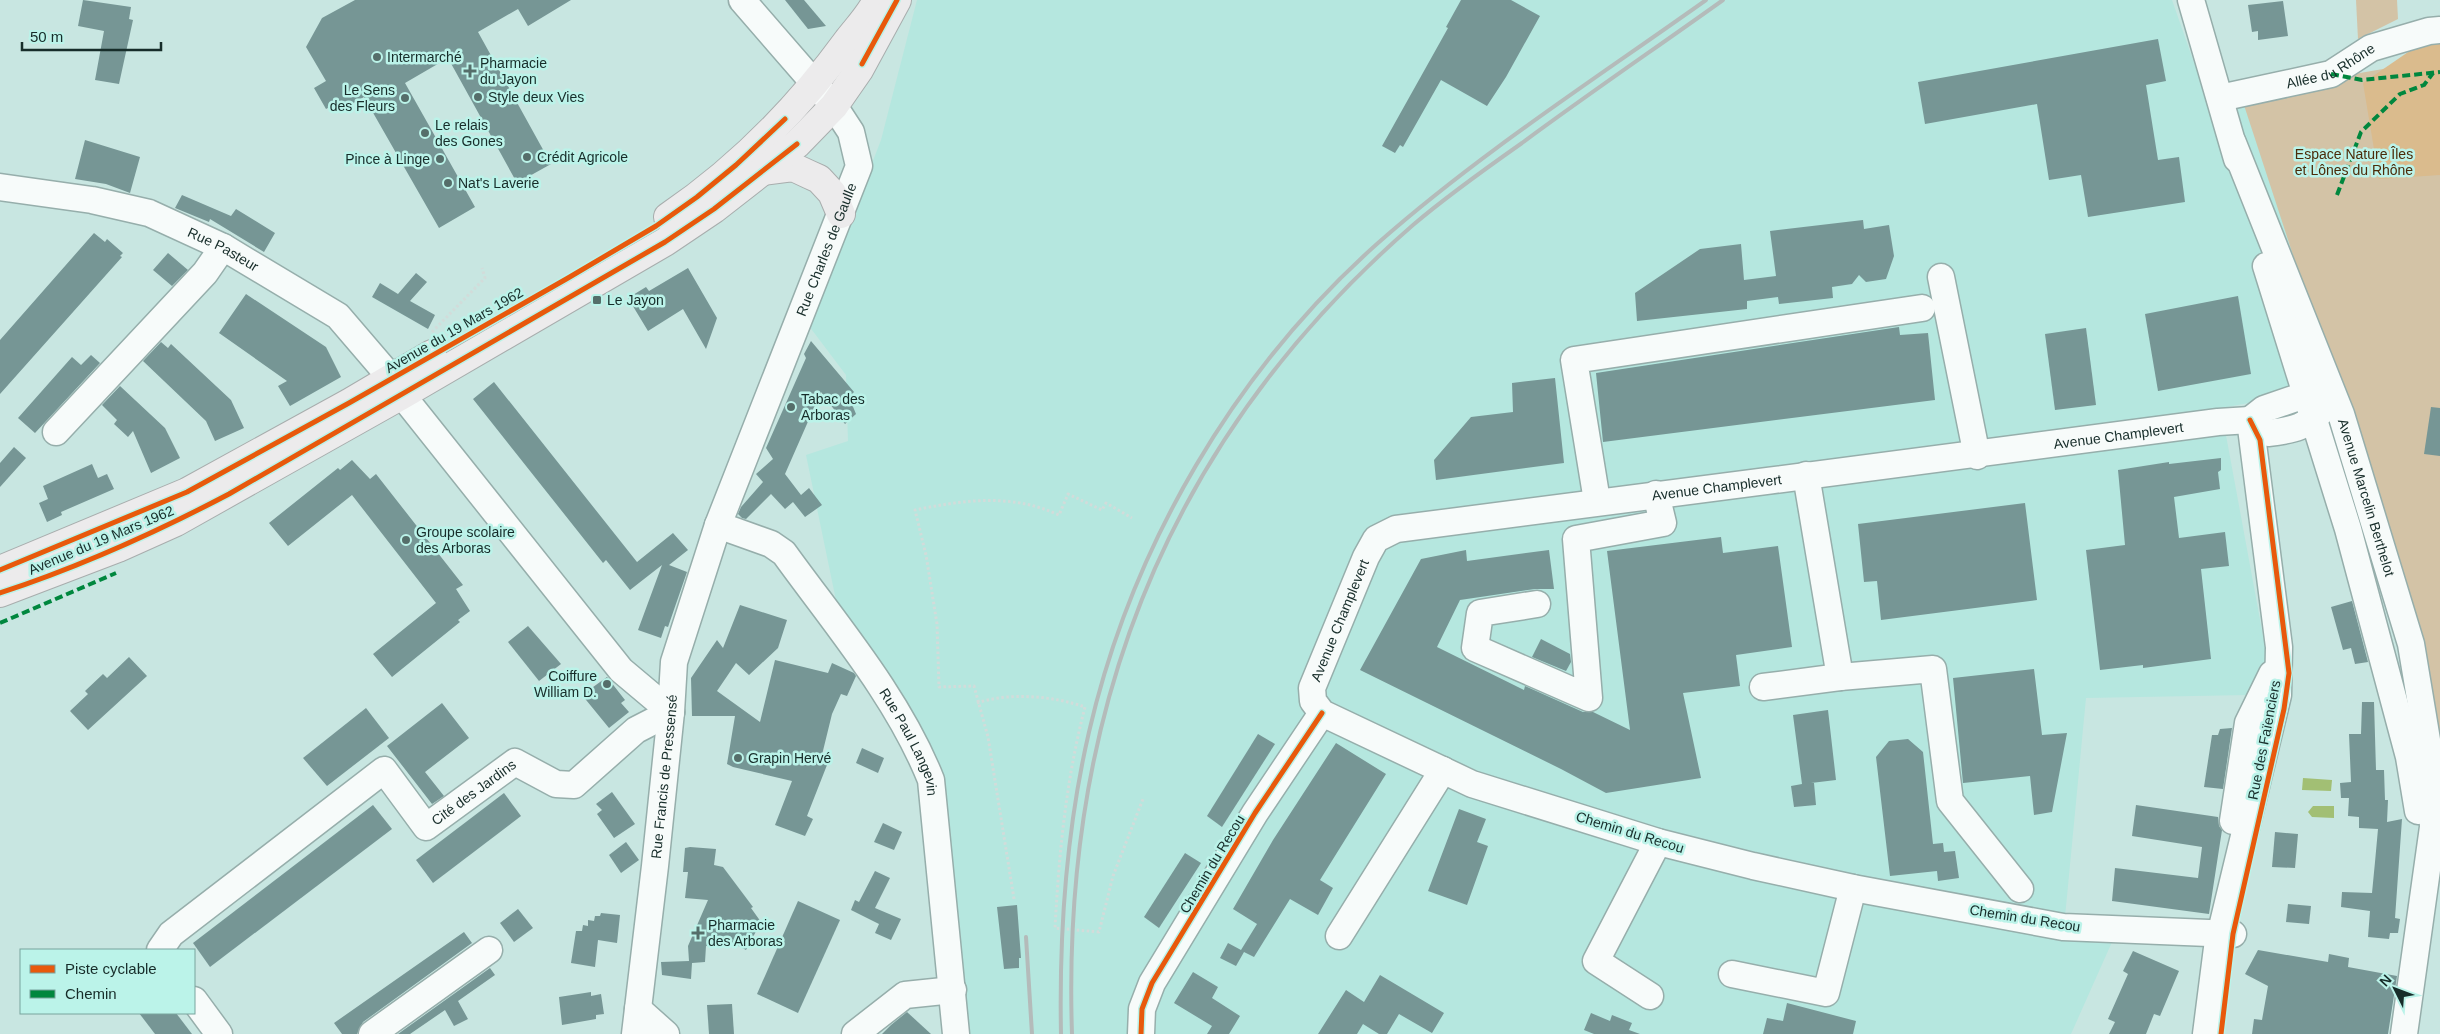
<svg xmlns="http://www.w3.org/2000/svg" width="2440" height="1034" font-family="Helvetica,sans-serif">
<rect width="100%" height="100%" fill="#c8e6e1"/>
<!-- built -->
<polygon fill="#b5e7df" points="917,0 2172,0 2200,80 2255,106 2339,387 2221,408 2268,663 2248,695 2086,698 2065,917 2112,942 2071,1034 958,1034 929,770 845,644 806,455 848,441 846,375 809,326 881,140"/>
<!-- green -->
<g fill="#d3c3a6">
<polygon points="2356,0 2397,0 2398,19 2358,39"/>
<polygon points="2440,59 2440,786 2422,650 2242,99 2360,73"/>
</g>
<!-- forest -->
<polygon fill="#dabb8d" points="2440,43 2440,175 2379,179 2363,83 2414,48"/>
<!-- water -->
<g fill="#a2bf74">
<polygon points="2303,778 2332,780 2331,791 2302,790"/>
<polygon points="2313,806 2334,806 2334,818 2312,817 2308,812"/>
</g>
<!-- building -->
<g fill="#769695">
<polygon points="83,0 131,7 129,19 133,20 119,84 95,80 104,31 78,26"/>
<polygon points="355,0 571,0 528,26 518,9 478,32 551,164 517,183 448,58 405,83 475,207 439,228 364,97 343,109 339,102 326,109 314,88 326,81 306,47 322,18"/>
<polygon points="785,0 804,0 826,26 808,29"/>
<polygon points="1461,0 1511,0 1540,16 1506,77 1487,106 1441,80 1403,147 1400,145 1395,153 1382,146 1448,28 1446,27"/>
<polygon points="2283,1 2288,36 2258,40 2258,31 2252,32 2248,5"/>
<polygon points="2158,39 2166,81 2146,85 2158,160 2179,157 2185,202 2088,217 2081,175 2049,180 2037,104 1925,124 1918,82"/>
<polygon points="85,140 140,157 130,193 106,184 75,179"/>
<polygon points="182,195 231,216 236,209 275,233 264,252 210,219 209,222 175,208"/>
<polygon points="1863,220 1864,229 1889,225 1894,256 1886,279 1866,282 1859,275 1852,284 1832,287 1833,298 1779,304 1778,297 1747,301 1747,309 1637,321 1635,293 1700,249 1741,244 1744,280 1776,276 1770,231"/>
<polygon points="94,233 105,242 107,239 123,253 120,256 122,257 0,394 0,340"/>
<polygon points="168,253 188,270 172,286 153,270"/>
<polygon points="688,268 717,318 706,349 683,309 648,331 628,298 646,287 649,291"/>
<polygon points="416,273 427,282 410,301 435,315 428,329 372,297 380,283 398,294"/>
<polygon points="246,294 326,347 341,377 290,406 278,386 287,381 219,333"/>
<polygon points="2238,296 2251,374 2158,391 2145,314"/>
<polygon points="1899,327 1900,335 1928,333 1935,400 1603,442 1596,373"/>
<polygon points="2086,328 2096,405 2055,410 2045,334"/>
<polygon points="811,341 854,392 849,397 856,414 845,424 821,392 785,474 801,495 809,488 822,505 805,517 793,502 785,509 771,494 746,519 742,518 738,514 741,507 763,482 756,474 773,459 766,448 806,358 804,354"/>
<polygon points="161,342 168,348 171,344 231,400 244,428 215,441 206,421 143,361"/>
<polygon points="91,355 100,363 35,433 18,418 72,357 81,365"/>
<polygon points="1555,378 1564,463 1436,480 1434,460 1471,417 1513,412 1512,383"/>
<polygon points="494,382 637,562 673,533 688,550 669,565 687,572 668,627 665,626 661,638 638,630 662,565 630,590 606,560 603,563 473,399"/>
<polygon points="120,386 165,428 180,458 151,473 133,431 128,437 114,424 117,420 102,405"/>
<polygon points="2431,407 2440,408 2440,456 2424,454"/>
<polygon points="14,447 26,458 0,487 0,463"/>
<polygon points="2221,458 2221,470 2218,472 2220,489 2174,497 2179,538 2225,532 2229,566 2201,569 2211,659 2143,668 2143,665 2100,670 2086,550 2125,545 2118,470 2169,462 2169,464"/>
<polygon points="352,460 370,479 376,474 463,585 456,589 470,611 458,620 460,622 392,677 373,654 436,603 352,495 288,546 269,523 338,468 340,470"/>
<polygon points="92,464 98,478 107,474 114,489 61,512 62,515 47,522 39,503 48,499 43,486"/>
<polygon points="2025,503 2037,600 1881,620 1877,581 1864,582 1858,524"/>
<polygon points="1721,537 1723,553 1778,546 1792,647 1736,655 1740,686 1683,693 1701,778 1606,793 1561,769 1360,670 1421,559 1466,550 1467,561 1549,550 1554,589 1535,589 1460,600 1437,647 1524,690 1525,686 1583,712 1593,712 1630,730 1607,551"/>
<polygon points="2352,601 2368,662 2355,664 2351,648 2343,650 2331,607"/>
<polygon points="740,605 787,620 778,648 749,675 736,663 717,691 760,722 775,660 828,673 832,663 854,673 856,676 847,696 841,694 832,714 820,763 827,765 807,816 813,819 805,836 775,825 792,781 733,767 727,764 735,716 692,716 691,678 717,640 723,648"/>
<polygon points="528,626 561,664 539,681 508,642"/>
<polygon points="1541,639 1570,654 1571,662 1566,671 1532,657"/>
<polygon points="129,657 147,676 88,730 70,711 88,694 85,691 103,674 107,678"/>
<polygon points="2034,669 2042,735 2067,733 2052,812 2034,815 2030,776 1963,783 1953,678"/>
<polygon points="607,677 625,700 621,703 629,712 609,728 582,695"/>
<polygon points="2362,702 2374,702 2376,770 2384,770 2385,800 2388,800 2387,822 2402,819 2395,918 2400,919 2398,933 2390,933 2389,939 2368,937 2370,911 2341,907 2342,892 2372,893 2375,862 2378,829 2359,828 2359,817 2348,816 2349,798 2341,798 2340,783 2351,782 2349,734 2361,734"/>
<polygon points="442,703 469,738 425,772 444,796 432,804 387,746"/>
<polygon points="366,708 389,738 327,786 303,758"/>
<polygon points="1828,710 1836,780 1811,783 1814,783 1816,805 1794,807 1791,786 1802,784 1793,715"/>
<polygon points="2232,728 2223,789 2204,787 2212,735 2218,735 2220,729"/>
<polygon points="1258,734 1275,744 1222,827 1207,816"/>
<polygon points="1908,739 1923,752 1933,844 1943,843 1944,852 1955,851 1959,878 1938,881 1937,871 1890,876 1876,757 1889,741"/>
<polygon points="1336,743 1386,774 1320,880 1333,888 1318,915 1290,899 1254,957 1244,952 1236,966 1220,958 1228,943 1241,950 1257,924 1233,909 1273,840"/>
<polygon points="862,748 884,758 878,773 856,763"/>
<polygon points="612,792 635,824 614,838 597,814 602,810 596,804"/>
<polygon points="504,793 521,816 433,883 416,860"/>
<polygon points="373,805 392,829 210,967 193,943"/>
<polygon points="2136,805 2218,817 2219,826 2222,830 2209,914 2112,901 2115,868 2198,878 2202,847 2132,836"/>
<polygon points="1459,809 1486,819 1477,842 1488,846 1467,905 1428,891"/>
<polygon points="883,823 902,832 894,850 874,842"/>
<polygon points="2275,832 2298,834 2295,868 2272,867"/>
<polygon points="626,842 639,860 621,873 609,855"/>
<polygon points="690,847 716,849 714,865 723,867 753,907 751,908 761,922 746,950 721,937 717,947 706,946 705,962 692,963 691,979 662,975 661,962 689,961 688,946 708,900 685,898 688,872 683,872 685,848"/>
<polygon points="1185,853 1201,863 1159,928 1144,917"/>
<polygon points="875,871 890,878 875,908 901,919 891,940 875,933 879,924 851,910 855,900 859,902"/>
<polygon points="798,901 840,920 798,1013 757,994"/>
<polygon points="2288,904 2311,906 2309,924 2286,922"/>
<polygon points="1017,905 1021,958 1019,958 1019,968 1004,969 997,907"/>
<polygon points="518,909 533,928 514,942 500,923"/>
<polygon points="601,913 620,915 617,943 598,940 595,967 571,963 576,931 582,931 583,925 588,926 588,920 594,921 595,916 600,916"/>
<polygon points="464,932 472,943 363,1022 357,1034 342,1034 334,1023"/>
<polygon points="2258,950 2328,962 2329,954 2349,958 2348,967 2397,976 2388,1034 2252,1034 2254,1019 2262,1020 2268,986 2245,974"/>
<polygon points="2133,951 2179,971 2160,1016 2154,1014 2146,1034 2109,1034 2115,1022 2108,1019 2128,974 2123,971"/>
<polygon points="490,968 495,975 458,1001 468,1019 454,1026 445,1010 410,1034 398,1034"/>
<polygon points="1193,972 1218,987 1212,998 1240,1016 1229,1034 1207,1034 1212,1026 1174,1003"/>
<polygon points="1380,975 1444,1013 1432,1033 1399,1014 1387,1034 1379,1034 1363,1024 1357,1034 1318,1034 1346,990 1364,1002"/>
<polygon points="591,992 591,996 601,994 604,1014 596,1015 596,1019 562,1025 559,997"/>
<polygon points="1787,1003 1856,1021 1853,1034 1763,1034 1767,1018 1783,1021"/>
<polygon points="732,1004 734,1034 709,1034 707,1005"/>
<polygon points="907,1012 931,1034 882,1034 891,1025"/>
<polygon points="139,1013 176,1013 192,1034 155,1034"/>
<polygon points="1591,1013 1610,1021 1612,1015 1632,1023 1629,1030 1640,1034 1594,1034 1584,1030"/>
</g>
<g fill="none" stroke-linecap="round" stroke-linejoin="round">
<!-- minor casing -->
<g stroke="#96aeab" stroke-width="29">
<g id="minor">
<polyline points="2191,0 2237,159"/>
<path id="s1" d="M2220 98 2331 74 2371 48 2429 31 2440 30"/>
<path id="s2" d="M2233 143 2341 414 2411 644 2430 758 2433 827 2404 1034"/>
<path id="s3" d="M0 187 92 200 149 213 223 247 338 316 392 379 402 395 621 670 671 712"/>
<polyline points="2266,266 2348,529 2409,757 2418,811"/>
<polyline points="1941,277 1977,456"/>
<polyline points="2250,420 2264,409 2305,395 2320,404"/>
<path d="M2250 420 2268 433C2296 430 2305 427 2325 408"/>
<polyline points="56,432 205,273 223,247"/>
<polyline points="1806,475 1840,677 1933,669 1950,801 2020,889"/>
<polyline points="1597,501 1574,360 1922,308"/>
<path id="s4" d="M718 525 771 544 784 553C836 625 898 697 931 780L956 1034"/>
<polyline points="1537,604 1480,613 1475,648 1589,698 1576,539 1663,523 1656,494"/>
<polyline points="1763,687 1840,677"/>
<polyline points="2233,821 2248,723 2272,674"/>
<path id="s5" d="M2233 934 2063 927 1853 888 1753 866 1658 842 1472 784 1322 713 1313 701 1312 688 1366 557 1376 539 1396 529C1670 492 1944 460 2218 422L2250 420"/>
<polyline points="1339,936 1443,770"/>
<path id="s6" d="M160 950 171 934 384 770 426 827 515 762 556 784 574 785 636 730 671 712"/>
<polyline points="1732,974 1826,993 1853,888"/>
<polyline points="1650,996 1596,961 1658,842"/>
<polyline points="194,1000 219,1034"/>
<polyline points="638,1009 666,1034"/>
<polyline points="372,1034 489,950"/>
<path id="s7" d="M635 1034 655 866 671 712 674 662 718 525 859 166 851 132 834 106 742 0"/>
<polyline points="855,1034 905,995 953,990"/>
<polyline points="1141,1034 1142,1009 1152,983 1255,813 1322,713"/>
<polyline points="2206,1034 2217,948 2278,695 2279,647 2250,420"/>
</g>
</g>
<!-- major casing -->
<g stroke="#a8adad" stroke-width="30">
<g id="major">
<polyline points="762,171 793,167 808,174 819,179 832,193 841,214"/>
<path d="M668 217C740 168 797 110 848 40 858 27 870 15 877 0"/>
<polyline points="0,570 187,492 349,403 432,354"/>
<polyline points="0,593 118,548 176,522 402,395 665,242 714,209 797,144 834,106 859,70 897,0"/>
</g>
</g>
<!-- path -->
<g stroke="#d2dcda" stroke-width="3" stroke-dasharray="2.5 2.5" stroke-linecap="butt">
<polyline points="432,332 485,278 482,268"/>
<path d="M977 703C1009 692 1053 696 1085 707 1066 780 1059 853 1055 928L1099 932 1113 876 1143 799"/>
<path d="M1014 899 988 737 974 686 939 687 937 624 926 555 915 510C964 500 1011 493 1059 515L1068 494 1102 510 1106 503 1132 518"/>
</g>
<!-- minor -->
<use href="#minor" stroke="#f7fbfa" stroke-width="26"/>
<!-- major -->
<use href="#major" stroke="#ecebec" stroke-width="28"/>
<!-- rail -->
<g stroke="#b4bbba" stroke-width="4">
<polyline points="1026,937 1032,1034"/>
<path d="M1061 1034C1059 932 1066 831 1089 732 1132 546 1235 370 1378 243 1480 153 1595 79 1706 0"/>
<path d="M1072 1034C1061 712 1168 438 1413 225 1447 196 1485 169 1522 143 1588 94 1656 48 1723 0"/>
</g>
<!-- quiet -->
<g stroke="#00873e" stroke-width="4" stroke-dasharray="8 4" stroke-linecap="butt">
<polyline points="2331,74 2362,80 2440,72"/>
<polyline points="2337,195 2361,132 2400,94 2424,85 2433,73"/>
<polyline points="0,623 116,573"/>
</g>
<!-- cycleway casing -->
<g stroke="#bbf3e9" stroke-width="8">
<g id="cycleway">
<polyline points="862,64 897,0"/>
<polyline points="0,570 187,492 349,403 568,278 656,226 697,197 736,165 785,119"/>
<path d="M0 593C79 567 155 533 229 494L665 242 714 209 797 144"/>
<polyline points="1141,1034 1142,1009 1152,983 1255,813 1322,713"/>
<polyline points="2221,1034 2233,934 2284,709 2289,673 2260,440 2250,420"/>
</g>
</g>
<!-- cycleway -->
<use href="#cycleway" stroke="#e8590c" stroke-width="5"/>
</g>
<!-- markers -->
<g fill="#556e6a" stroke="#bbf3e9" stroke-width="2">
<circle cx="377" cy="57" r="5"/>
<path d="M467.5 63.5h5v5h5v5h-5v5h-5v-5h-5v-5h5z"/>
<circle cx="478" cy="97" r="5"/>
<circle cx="405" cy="98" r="5"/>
<circle cx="425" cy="133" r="5"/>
<circle cx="527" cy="157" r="5"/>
<circle cx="440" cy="159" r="5"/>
<circle cx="448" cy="183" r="5"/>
<rect x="592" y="295" width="10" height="10" rx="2.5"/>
<circle cx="791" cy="407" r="5"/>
<circle cx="406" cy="540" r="5"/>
<circle cx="607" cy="684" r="5"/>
<circle cx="738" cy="758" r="5"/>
<path d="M695.5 925.5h5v5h5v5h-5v5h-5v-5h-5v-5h5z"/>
</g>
<g text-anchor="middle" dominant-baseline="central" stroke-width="5" stroke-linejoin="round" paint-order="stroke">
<!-- poi labels -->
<g font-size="14" fill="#172d2a" stroke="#bbf3e9" text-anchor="start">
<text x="387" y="57">Intermarché</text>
<text x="480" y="63">Pharmacie<tspan x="480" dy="16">du Jayon</tspan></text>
<text x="395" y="90" text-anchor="end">Le Sens<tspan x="395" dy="16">des Fleurs</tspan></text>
<text x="488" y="97">Style deux Vies</text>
<text x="435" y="125">Le relais<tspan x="435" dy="16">des Gones</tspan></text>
<text x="537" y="157">Crédit Agricole</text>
<text x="430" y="159" text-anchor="end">Pince à Linge</text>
<text x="458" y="183">Nat's Laverie</text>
<text x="607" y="300">Le Jayon</text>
<text x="801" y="399">Tabac des<tspan x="801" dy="16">Arboras</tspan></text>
<text x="416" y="532">Groupe scolaire<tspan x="416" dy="16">des Arboras</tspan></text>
<text x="597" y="676" text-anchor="end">Coiffure<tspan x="597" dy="16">William D.</tspan></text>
<text x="748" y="758">Grapin Hervé</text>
<text x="708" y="925">Pharmacie<tspan x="708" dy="16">des Arboras</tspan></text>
</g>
<!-- street labels -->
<g font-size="14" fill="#172d2a" stroke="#bbf3e9">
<text stroke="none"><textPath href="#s1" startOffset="116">Allée du Rhône</textPath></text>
<text stroke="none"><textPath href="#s3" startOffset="234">Rue Pasteur</textPath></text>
<text stroke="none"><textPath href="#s7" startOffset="814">Rue Charles de Gaulle</textPath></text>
<text transform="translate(454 330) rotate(-30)">Avenue du 19 Mars 1962</text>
<text stroke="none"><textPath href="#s5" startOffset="1886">Avenue Champlevert</textPath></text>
<text stroke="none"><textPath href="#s5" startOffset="1481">Avenue Champlevert</textPath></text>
<text stroke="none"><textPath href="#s2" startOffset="379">Avenue Marcelin Berthelot</textPath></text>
<text transform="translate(101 540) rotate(-23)">Avenue du 19 Mars 1962</text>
<text stroke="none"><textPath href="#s5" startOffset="1046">Avenue Champlevert</textPath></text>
<text transform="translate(2264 740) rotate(-79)">Rue des Faïenciers</text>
<text stroke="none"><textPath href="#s4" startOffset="300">Rue Paul Langevin</textPath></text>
<text stroke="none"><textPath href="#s7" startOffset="259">Rue Francis de Pressensé</textPath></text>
<text stroke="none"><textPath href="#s6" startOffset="418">Cité des Jardins</textPath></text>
<text transform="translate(1630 832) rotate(17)">Chemin du Recou</text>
<text transform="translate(1212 864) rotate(-59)">Chemin du Recou</text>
<text transform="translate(2025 918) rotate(9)">Chemin du Recou</text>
</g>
<!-- park labels -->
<g font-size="14" fill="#4b2b09" stroke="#bbf3e9">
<text x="2354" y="154">Espace Nature Îles<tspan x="2354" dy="16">et Lônes du Rhône</tspan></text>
</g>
</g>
<!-- legend -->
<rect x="20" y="949" width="175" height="65" fill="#bbf3e9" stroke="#79a49d"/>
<rect x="30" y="965" width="25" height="8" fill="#e8590c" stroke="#79a49d"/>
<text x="65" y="974" font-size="15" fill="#172d2a">Piste cyclable</text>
<rect x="30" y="990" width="25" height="8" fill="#00873e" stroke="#79a49d"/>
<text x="65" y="999" font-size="15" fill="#172d2a">Chemin</text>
<!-- north arrow -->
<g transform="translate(2395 989) rotate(312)" stroke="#bbf3e9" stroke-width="4" paint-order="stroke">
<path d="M0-4L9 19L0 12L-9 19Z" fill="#172d2a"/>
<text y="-8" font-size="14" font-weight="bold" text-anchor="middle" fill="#172d2a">N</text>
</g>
<!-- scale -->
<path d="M22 42v8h139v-8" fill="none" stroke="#172d2a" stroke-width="2.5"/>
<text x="30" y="42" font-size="15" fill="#172d2a" stroke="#bbf3e9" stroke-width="4" paint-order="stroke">50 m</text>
</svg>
